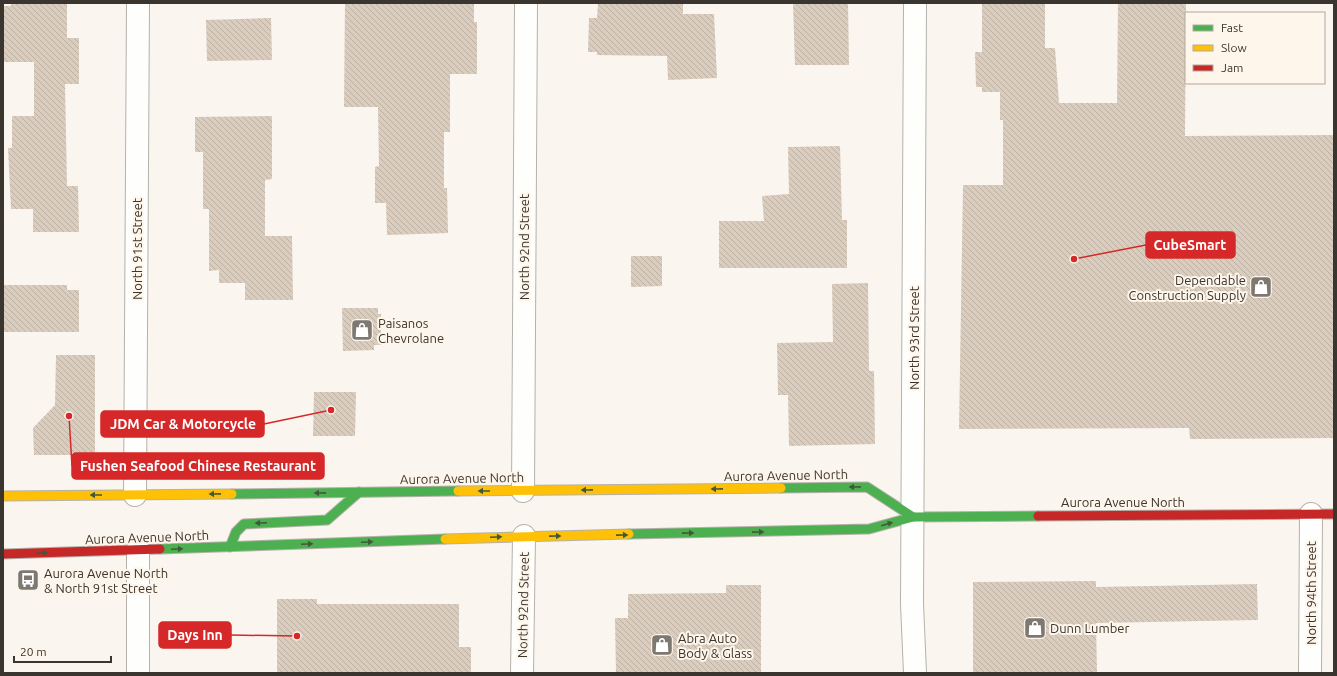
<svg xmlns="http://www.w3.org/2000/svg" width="1337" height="676" font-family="Ubuntu,sans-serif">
<defs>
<pattern id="building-back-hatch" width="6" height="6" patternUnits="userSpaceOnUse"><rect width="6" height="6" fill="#dacdbe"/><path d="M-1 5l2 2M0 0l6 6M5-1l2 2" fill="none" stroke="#bcb1a4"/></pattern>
</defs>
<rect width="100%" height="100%" fill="#faf5ef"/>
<!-- building -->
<g fill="url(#building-back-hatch)">
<polygon points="11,3 67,3 67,38 79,38 79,84 65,84 67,186 78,186 79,232 33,232 33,209 11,209 8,148 12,148 12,116 34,116 34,62 3,62 3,6 11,6"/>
<polygon points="345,3 474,3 474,22 477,22 477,74 450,74 450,132 444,132 444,188 447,188 448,233 387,235 386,203 375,203 375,167 379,166 378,107 344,107"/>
<polygon points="598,3 683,3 683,14 714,14 717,78 668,80 667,56 597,55 597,52 588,52 589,18 597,18"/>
<polygon points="793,3 848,3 849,65 795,65"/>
<polygon points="982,3 1045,3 1045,48 1055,48 1059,103 1117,103 1118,3 1186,3 1185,136 1334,135 1334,438 1190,439 1189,428 959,429 963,185 1003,185 1003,120 1000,120 1000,92 982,92 982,87 976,87 975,52 982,52"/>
<polygon points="271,18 272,60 207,61 206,20"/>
<polygon points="272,116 272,179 265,180 265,236 292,236 293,300 245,300 245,283 219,283 219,270 209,271 209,209 203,209 203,152 195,152 195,117"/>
<polygon points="840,146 842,220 847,220 847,268 719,268 719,221 764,221 762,196 789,194 788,147"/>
<polygon points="631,256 662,256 662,286 631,287"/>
<polygon points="868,283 869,371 874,371 875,444 789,446 788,395 778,395 777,343 833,342 832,284"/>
<polygon points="3,285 67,285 67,290 79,290 79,332 3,332"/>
<polygon points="342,308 378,308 378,314 381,314 381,345 374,345 374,350 343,351"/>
<polygon points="56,355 95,355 95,455 34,455 33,428 55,405"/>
<polygon points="314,392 356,392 355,436 313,436"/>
<polygon points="1096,581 1096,587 1257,584 1258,620 1096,623 1097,673 973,673 973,582"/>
<polygon points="726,585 761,585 761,673 616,673 615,618 628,618 628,594 726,593"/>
<polygon points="277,599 317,599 317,604 459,604 459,647 471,647 471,673 277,673"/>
</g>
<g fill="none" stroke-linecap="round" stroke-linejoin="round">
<!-- street casing -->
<g stroke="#b5b1ab" stroke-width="24">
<g id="street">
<polyline points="523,491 526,3"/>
<polyline points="135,495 138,3"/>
<polyline points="138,549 138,673"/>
<polyline points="522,673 524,536"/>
<polyline points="915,673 912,604 915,3"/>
<polyline points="1310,673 1311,514"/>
</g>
</g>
<!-- fast casing -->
<g stroke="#b5b1ab" stroke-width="11">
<g id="fast">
<polyline points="781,488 867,487 913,517"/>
<polyline points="232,494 458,491"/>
<polyline points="629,534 869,529 913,517 1038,516"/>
<polyline points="230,547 236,532 244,524 327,520 359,492"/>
<polyline points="160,549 445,539"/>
</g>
</g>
<!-- slow casing -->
<g stroke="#b5b1ab" stroke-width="11">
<g id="slow">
<polyline points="458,491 781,488"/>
<polyline points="3,496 232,494"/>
<polyline points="445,539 629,534"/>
</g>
</g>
<!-- jam casing -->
<g stroke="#b5b1ab" stroke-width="11">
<g id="jam">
<polyline points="1038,516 1334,514"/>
<polyline points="3,554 160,549"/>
</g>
</g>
<!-- street -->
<use href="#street" stroke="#fefefd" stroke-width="22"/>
<!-- fast -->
<use href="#fast" stroke="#4caf50" stroke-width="9"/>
<!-- slow -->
<use href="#slow" stroke="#ffc107" stroke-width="9"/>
<!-- jam -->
<use href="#jam" stroke="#c62828" stroke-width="9"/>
</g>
<!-- one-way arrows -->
<defs><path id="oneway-solid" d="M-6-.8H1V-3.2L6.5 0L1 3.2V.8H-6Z"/></defs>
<g fill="#405a39">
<use href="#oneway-solid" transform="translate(855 487) rotate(179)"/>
<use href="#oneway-solid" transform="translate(717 489) rotate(179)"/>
<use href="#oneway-solid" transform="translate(587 490) rotate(179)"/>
<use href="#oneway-solid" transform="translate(484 491) rotate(180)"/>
<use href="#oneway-solid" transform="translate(320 493) rotate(179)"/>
<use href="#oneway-solid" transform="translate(215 494) rotate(179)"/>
<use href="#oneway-solid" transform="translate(96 495) rotate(180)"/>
<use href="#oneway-solid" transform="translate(261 523) rotate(177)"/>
<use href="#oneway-solid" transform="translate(887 524) rotate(-16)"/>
<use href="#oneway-solid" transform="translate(758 532) rotate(-1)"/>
<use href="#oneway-solid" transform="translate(688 533) rotate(-1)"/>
<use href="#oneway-solid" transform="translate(622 535) rotate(-1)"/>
<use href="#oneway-solid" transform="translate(555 536) rotate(-1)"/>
<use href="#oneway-solid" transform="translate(496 537) rotate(-2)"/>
<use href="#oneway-solid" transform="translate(367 542) rotate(-2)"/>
<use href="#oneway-solid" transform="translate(307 544) rotate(-3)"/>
<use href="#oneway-solid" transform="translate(177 549) rotate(-2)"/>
<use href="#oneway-solid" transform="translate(42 553) rotate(-2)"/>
</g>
<!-- icons -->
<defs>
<g id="shop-square" transform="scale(1.15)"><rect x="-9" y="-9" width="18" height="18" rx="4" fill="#7e7872" stroke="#fef6eb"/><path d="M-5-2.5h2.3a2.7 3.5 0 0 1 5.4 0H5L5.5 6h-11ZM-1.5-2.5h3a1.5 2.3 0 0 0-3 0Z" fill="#fff"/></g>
<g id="bus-square" transform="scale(1.15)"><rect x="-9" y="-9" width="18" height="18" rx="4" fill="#7e7872" stroke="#fef6eb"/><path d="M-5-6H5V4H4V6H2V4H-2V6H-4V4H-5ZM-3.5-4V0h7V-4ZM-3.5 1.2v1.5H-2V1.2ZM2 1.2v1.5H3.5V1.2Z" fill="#fff"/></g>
</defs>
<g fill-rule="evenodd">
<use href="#shop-square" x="1261" y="287"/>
<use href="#shop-square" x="362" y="330"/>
<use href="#bus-square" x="28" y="580"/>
<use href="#shop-square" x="1035" y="628"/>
<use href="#shop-square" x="662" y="645"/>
</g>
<g text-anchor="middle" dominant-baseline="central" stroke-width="4" stroke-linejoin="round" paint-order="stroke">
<!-- street labels -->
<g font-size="13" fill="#3b352f" stroke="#fef6eb">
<text transform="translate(524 247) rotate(-90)">North 92nd Street</text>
<text transform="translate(137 249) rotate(-90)">North 91st Street</text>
<text transform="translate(914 338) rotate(-90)">North 93rd Street</text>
<text transform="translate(786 475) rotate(-1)">Aurora Avenue North</text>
<text transform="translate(462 478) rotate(-1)">Aurora Avenue North</text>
<text x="1123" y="502">Aurora Avenue North</text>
<text transform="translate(147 537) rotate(-2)">Aurora Avenue North</text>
<text transform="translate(1311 593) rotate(-90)">North 94th Street</text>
<text transform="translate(523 605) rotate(-89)">North 92nd Street</text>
</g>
<!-- poi labels -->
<g font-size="13" fill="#3b352f" stroke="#fef6eb" text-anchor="start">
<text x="1246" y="280" text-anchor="end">Dependable<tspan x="1246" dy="15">Construction Supply</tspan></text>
<text x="378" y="323">Paisanos<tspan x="378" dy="15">Chevrolane</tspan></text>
<text x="44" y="573">Aurora Avenue North<tspan x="44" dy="15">&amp; North 91st Street</tspan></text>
<text x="1050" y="628">Dunn Lumber</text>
<text x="678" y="638">Abra Auto<tspan x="678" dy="15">Body &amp; Glass</tspan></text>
</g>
</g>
<!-- callouts -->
<path fill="none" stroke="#d62828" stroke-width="1.5" d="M1074 259L1146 245M331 410L264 424M69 416L72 466M297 636L231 635"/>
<g fill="#d62828" stroke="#fef6eb" stroke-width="1.5">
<circle cx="1074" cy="259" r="4"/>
<circle cx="331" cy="410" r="4"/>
<circle cx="69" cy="416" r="4"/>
<circle cx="297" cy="636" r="4"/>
</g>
<g fill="#d62828" stroke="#d62828" stroke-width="1.5">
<rect x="1146" y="232" width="89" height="26" rx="4"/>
<rect x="101" y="411" width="163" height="26" rx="4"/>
<rect x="72" y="453" width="252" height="26" rx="4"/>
<rect x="159" y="622" width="72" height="26" rx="4"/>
</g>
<g font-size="14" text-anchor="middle" font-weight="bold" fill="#fff">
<text x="1190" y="250">CubeSmart</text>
<text x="183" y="429">JDM Car &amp; Motorcycle</text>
<text x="198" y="471">Fushen Seafood Chinese Restaurant</text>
<text x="195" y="640">Days Inn</text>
</g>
<!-- border -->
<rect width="1337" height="676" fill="none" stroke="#3b352f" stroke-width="8"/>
<!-- legend -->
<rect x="1185" y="12" width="140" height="72" fill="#fef6eb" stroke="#b0a9a0"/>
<rect x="1193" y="25" width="20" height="6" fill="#4caf50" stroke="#b0a9a0"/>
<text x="1221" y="32" font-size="12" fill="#3b352f">Fast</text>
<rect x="1193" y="45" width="20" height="6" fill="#ffc107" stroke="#b0a9a0"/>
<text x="1221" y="52" font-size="12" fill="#3b352f">Slow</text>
<rect x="1193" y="65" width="20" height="6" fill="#c62828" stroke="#b0a9a0"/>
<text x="1221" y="72" font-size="12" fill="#3b352f">Jam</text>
<!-- scale -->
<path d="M14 656v6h97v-6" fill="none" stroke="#3b352f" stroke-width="2"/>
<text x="20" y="656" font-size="12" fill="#3b352f" stroke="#fef6eb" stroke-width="3" paint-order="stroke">20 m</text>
</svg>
